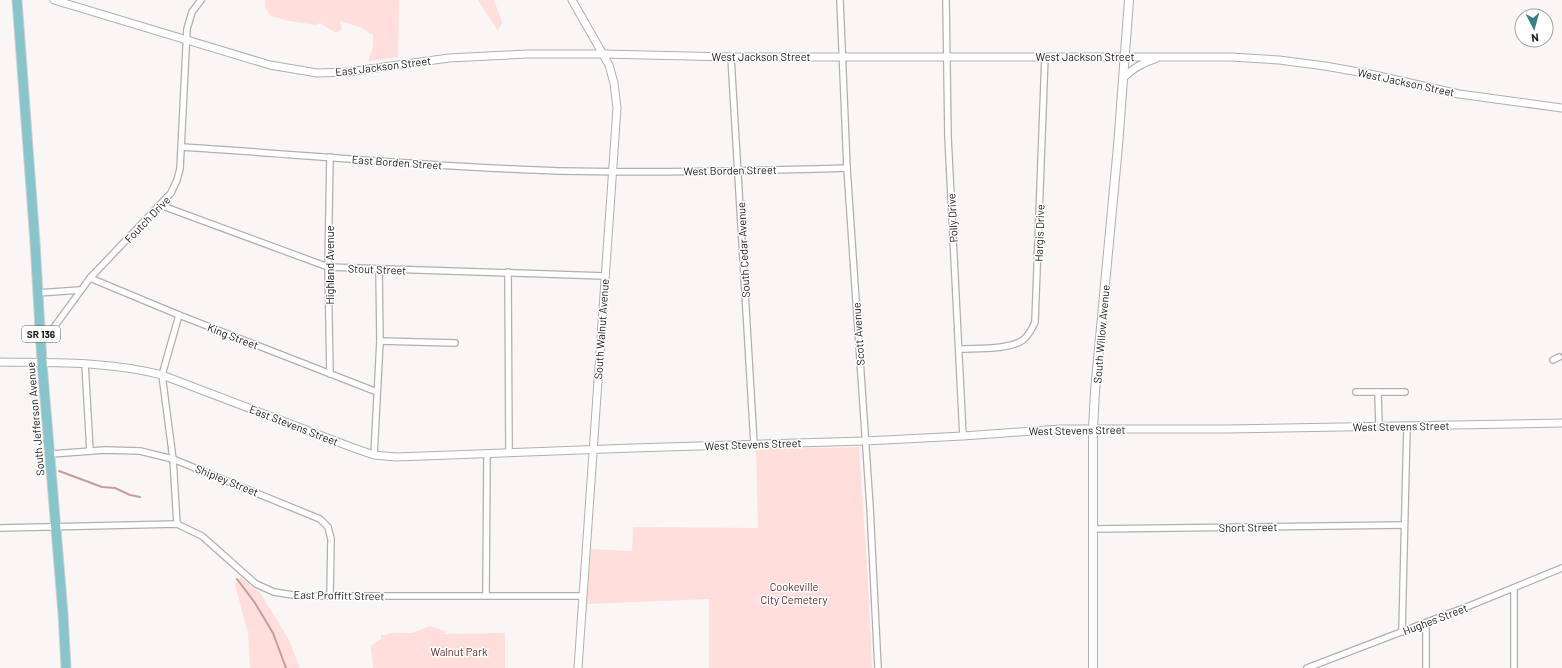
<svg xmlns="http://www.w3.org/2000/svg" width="1562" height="668" font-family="Barlow,sans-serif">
<rect width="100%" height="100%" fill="#faf6f5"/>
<!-- green -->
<g fill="#ffdedb">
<polygon points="265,0 399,0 398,57 368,61 373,48 373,35 360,27 340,21 342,29 336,33 320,23 316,25 289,21 271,16 265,7"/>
<polygon points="478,0 494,0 502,22 498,31"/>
<polygon points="859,447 869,598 872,668 709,668 709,599 587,604 591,549 632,551 633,527 758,528 756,449"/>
<polygon points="241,577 261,594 288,638 300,668 250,668 248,633 235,585"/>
<polygon points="430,626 447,632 443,634 505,633 505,668 373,668 371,646 381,639 381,635 387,635 390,633 412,633"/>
</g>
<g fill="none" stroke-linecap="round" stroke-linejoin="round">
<!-- stream -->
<g stroke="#c79d99" stroke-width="2">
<polyline points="59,471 102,487 115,488 130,495 140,497"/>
<polyline points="237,579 255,603 273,633 286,668"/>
</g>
<!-- minor casing -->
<g stroke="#b3afaf" stroke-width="8">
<g id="minor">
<polyline points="840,0 847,168 870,507 878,668"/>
<polyline points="946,0 948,137 963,436"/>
<polyline points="731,57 754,444"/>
<path d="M182 147C308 155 433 167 559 171 655 173 751 171 847 168"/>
<polyline points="160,205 328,267 605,276"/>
<polyline points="508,272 509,453"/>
<polyline points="90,278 179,315 377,392"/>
<polyline points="38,293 80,290"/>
<polyline points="41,340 49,334 90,278 171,193 177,180 180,169 187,29 192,12 201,0"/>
<polyline points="380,341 455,343"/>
<path d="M959 349C976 348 1009 350 1023 340 1029 335 1032 329 1035 322L1045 56"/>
<polyline points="1553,360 1559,357"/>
<polyline points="85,364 90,451"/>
<polyline points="330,374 328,267 330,157"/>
<polyline points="1356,392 1405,392"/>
<polyline points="1378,392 1379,427"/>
<polyline points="51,454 105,450 140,451 173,459 320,519 328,527 331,539 330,596"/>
<polyline points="374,455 380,341 379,269"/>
<polyline points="177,524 173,459 162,375 179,315"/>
<polyline points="0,528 177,524 202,536 256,584 274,592 299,596 582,596"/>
<polyline points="1093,529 1404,525"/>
<polyline points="1514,588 1514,668"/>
<polyline points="486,595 487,454"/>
<polyline points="1426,623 1426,668"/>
<polyline points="1402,632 1407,426"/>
<polyline points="1307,668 1469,606 1562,568"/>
</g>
</g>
<!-- tertiary casing -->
<g stroke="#b3afaf" stroke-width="9">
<g id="tertiary">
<polyline points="54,0 270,65 317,73 348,72 449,58 527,54 603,54 731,57 1231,57 1279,60 1325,66 1370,74 1459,94 1562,108"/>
<polyline points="572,0 609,65 614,83 617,108 578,668"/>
<path d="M1123 78C1133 69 1141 63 1155 59"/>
<path d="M0 362C54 363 110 361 162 375L351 447 374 455 396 457 633 448 865 441 963 436 1060 429H1227L1562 423"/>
</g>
</g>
<!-- secondary casing -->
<g stroke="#b3afaf" stroke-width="10">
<polyline id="secondary" points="1093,668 1093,429 1095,391 1118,146 1129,0"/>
</g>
<!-- primary casing -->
<g stroke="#d1d1d1" stroke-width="11">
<polyline id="primary" points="17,0 35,242 42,363 63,613 66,668"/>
</g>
<!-- minor -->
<use href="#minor" stroke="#fff" stroke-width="5.5"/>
<!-- tertiary -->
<use href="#tertiary" stroke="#fff" stroke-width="7"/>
<!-- secondary -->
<use href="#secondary" stroke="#fff" stroke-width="8"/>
<!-- primary -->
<use href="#primary" stroke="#87c4cb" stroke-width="9"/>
</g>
<g text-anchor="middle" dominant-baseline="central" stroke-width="3" stroke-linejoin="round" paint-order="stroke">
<!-- shield labels -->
<rect fill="#fff" stroke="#5f5d5d" stroke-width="1" x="22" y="326" width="38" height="16" rx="3"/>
<g font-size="10" font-weight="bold" fill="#1a1818">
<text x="41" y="334">SR 136</text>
</g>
<!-- street labels -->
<g font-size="11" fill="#1a1818" stroke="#fff">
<text x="761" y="56">West Jackson Street</text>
<text x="1085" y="56">West Jackson Street</text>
<text transform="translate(383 66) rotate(-7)">East Jackson Street</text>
<text transform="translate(1406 82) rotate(12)">West Jackson Street</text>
<text transform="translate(397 162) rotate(4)">East Borden Street</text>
<text transform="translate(730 170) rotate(-1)">West Borden Street</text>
<text transform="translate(952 218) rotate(-93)">Polly Drive</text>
<text transform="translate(147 219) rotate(-46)">Foutch Drive</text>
<text transform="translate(1039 233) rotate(-88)">Hargis Drive</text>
<text transform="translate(743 250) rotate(-93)">South Cedar Avenue</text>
<text transform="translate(329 265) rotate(-90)">Highland Avenue</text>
<text transform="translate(377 269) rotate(2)">Stout Street</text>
<text transform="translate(601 329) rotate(-86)">South Walnut Avenue</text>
<text transform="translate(858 334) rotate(-94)">Scott Avenue</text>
<text transform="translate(1101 334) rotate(-85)">South Willow Avenue</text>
<text transform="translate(233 336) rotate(21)">King Street</text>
<text transform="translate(35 419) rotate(-95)">South Jefferson Avenue</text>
<text transform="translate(294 425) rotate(21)">East Stevens Street</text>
<text transform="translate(1401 426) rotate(-1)">West Stevens Street</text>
<text transform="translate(1077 430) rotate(-1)">West Stevens Street</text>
<text transform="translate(753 444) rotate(-2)">West Stevens Street</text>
<text transform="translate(227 480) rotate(22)">Shipley Street</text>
<text transform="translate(1248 527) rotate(-1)">Short Street</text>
<text transform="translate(339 595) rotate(1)">East Proffitt Street</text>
<text transform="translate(1435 619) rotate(-21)">Hughes Street</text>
</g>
<!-- park labels -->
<g font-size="11" fill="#652d2b" stroke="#fff">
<text x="794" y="586">Cookeville<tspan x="794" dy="13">City Cemetery</tspan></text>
<text x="459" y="651">Walnut Park</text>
</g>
</g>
<!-- north arrow -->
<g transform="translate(1534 28) rotate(174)"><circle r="19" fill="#ffffff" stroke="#a3a3a3"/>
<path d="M0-3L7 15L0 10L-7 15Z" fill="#3a8189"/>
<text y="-6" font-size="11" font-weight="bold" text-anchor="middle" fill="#1a1818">N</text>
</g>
</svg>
